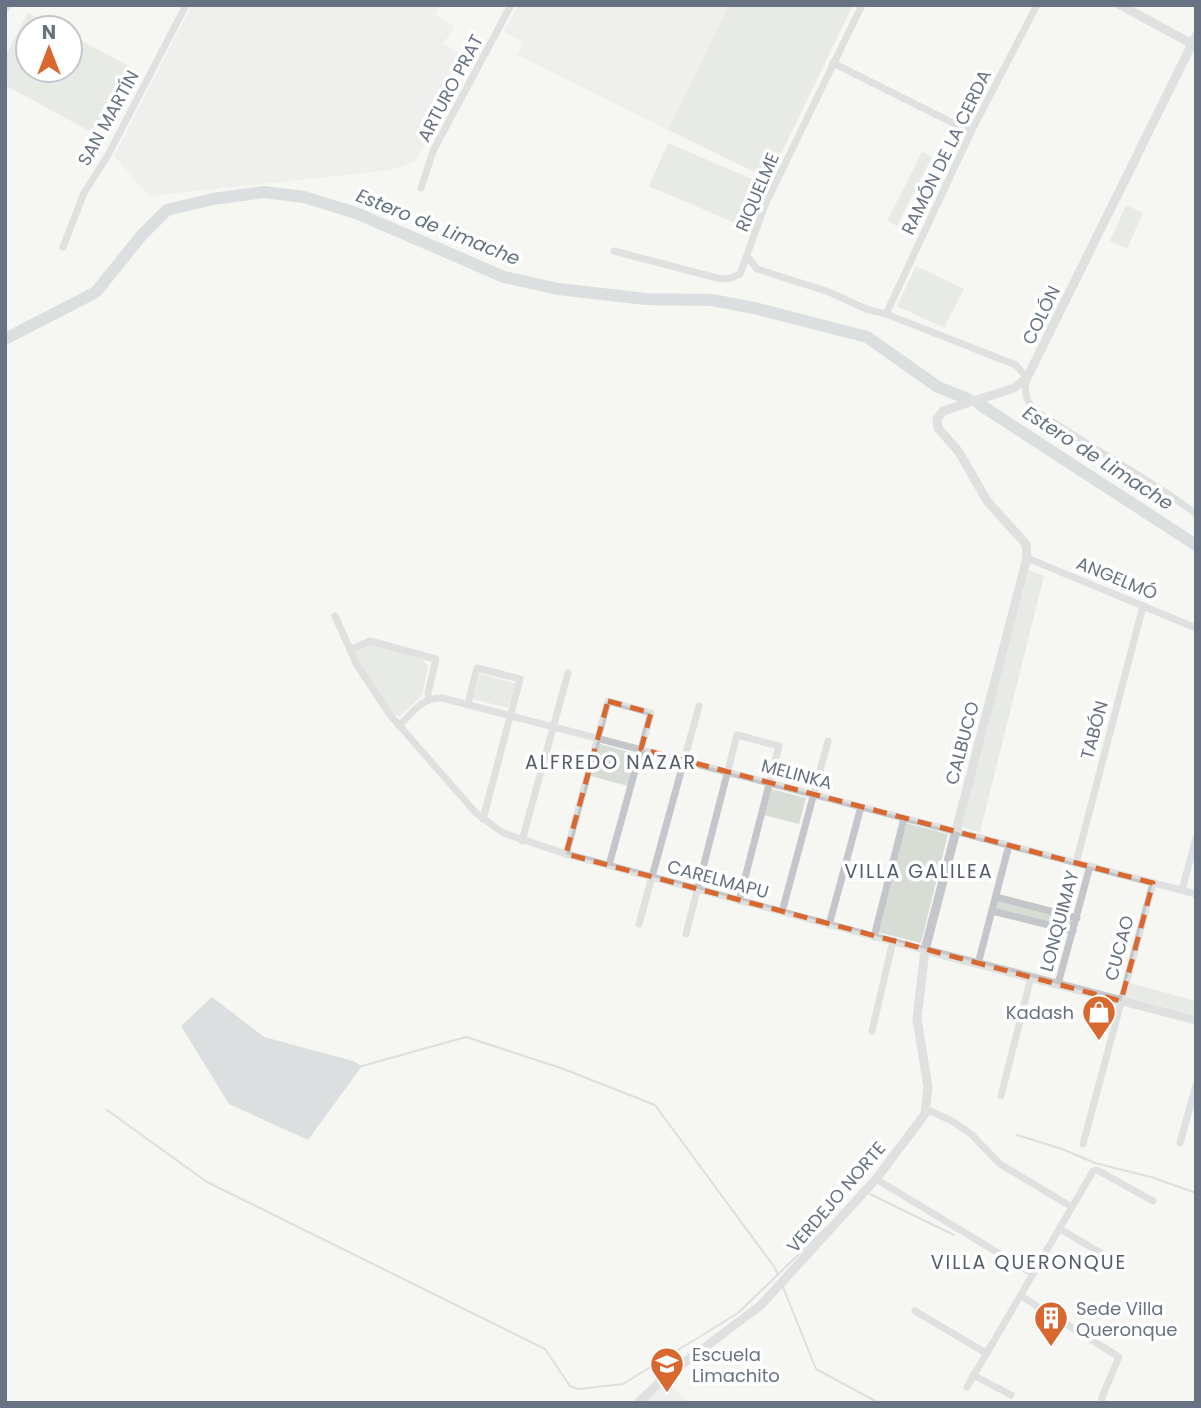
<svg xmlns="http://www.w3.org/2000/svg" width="1201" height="1408" font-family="Poppins,sans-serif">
<rect width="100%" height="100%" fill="#f6f6f3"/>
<!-- built -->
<g fill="#e6e8e6">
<polygon points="192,5 440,5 435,15 455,26 443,44 470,59 415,162 390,170 149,196 114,156"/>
<polygon points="519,5 729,5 668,130 517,55 523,42 504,32"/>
<polygon points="667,1382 690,1403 643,1403 662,1386"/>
</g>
<!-- green -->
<g fill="#d7ddd4">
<polygon points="729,5 847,5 852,7 769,179 668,130"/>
<polygon points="28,13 58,28 28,28 28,70 70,70 70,35 137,70 102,138 5,85 5,56"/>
<polygon points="668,143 761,183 742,226 649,186"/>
<polygon points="922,152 932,157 897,226 887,221"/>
<polygon points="1126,205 1143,213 1127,249 1110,241"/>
<polygon points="916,266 964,289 944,328 897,306"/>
<polygon points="1029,570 1044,576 980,832 961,827"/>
<polygon points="368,643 422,658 428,666 422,696 400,716 394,715 365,672 354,651"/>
<polygon points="480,674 515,683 508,708 473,699"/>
<polygon points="600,744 637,754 628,786 591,776"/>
<polygon points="771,789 806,798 799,824 764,815"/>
<polygon points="905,823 948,834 921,943 877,932"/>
<polygon points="998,900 1072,919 1070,929 996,909"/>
<polygon points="1130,983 1196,1001 1196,1015 1126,997"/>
</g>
<!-- water -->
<polygon fill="#bbc4c9" points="212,997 264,1037 353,1061 362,1066 308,1140 229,1104 181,1026"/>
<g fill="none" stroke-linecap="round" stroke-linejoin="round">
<!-- stream -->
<g stroke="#bbc4c9" stroke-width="2">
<polyline points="362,1066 466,1037 561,1068 655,1105 775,1268 778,1275"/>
<polyline points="107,1110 207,1182 545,1349 570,1386 578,1389 623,1384 738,1313 826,1228"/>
<polyline points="1017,1135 1062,1149 1095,1163 1151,1177 1196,1193"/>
<polyline points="870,1194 954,1235"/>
<polyline points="783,1287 816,1369 879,1403"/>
</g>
<!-- river -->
<g stroke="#bbc4c9" stroke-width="12">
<polyline points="5,339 96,292 141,236 167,210 213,199 264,192 304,197 356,213 504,277 558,289 646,299 712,300 754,308 867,337 938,387 968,399"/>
<polyline points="979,404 1196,545"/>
</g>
<!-- minor -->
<g stroke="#c4c6ca" stroke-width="7">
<polyline points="5,10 8,5"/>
<polyline points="833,63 971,132"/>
<polyline points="421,188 433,151 511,5"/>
<polyline points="63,247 84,193 108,155 186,5"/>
<polyline points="614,251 721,279 731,278 740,274 765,205 862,5"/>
<path d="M747 256 757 269 829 292 866 309 886 314 1016 365 1027 378C1023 391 1026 401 1035 411L1170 495 1196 514"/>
<polyline points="886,314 971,132 1037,5"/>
<polyline points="1027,558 1196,628"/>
<polyline points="335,616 357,665 390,715 476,813 503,833 566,854 925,950"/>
<polyline points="350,650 370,641 436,659 428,693 429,699"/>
<polyline points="468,704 477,668 520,679 483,819"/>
<path d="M399 726C412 713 422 697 442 698L1196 894"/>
<polyline points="522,841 568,673"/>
<polyline points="566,854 608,701 651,713 609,865"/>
<polyline points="1076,863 1143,606"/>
<polyline points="1182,890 1196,838"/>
<polyline points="996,897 1077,918"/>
<polyline points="992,911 1073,931"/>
<polyline points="782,912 828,741"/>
<polyline points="639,924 699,706"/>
<polyline points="829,925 861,807"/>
<polyline points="686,934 737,735 779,746 739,901"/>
<polyline points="874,937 904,818"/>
<polyline points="978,964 1009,845"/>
<polyline points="1058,984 1090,866"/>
<polyline points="872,1031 893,941"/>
<polyline points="1001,1096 1031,977"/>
<polyline points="926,1109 952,1121 971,1134 1000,1164 1072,1207"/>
<polyline points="1180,1143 1196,1085"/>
<polyline points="1083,1144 1153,883"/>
<polyline points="876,1179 1033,1274"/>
<polyline points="1060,1229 1118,1263"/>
<polyline points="1021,1296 1119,1357 1102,1397 1102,1403"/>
<polyline points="915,1311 986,1353"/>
<polyline points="973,1375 1011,1395"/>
<polyline points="967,1387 1093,1171 1097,1170 1153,1201"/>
</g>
<!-- tertiary -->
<g stroke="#c4c6ca" stroke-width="9">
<polyline points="1120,5 1196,46"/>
<polyline points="925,950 1196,1020"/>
<polyline points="638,1403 664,1378 761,1305 876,1179 925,1114 928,1087 917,1019 925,950 1027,558 1026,544 987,501 959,452 938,428 937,419 943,411 1014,388 1027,378 1196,36"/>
</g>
</g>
<!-- marked area -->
<path d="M0 0H1201V1408H0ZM608 701 651 713 641 749 1153 883 1121 1001 566 854Z" fill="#f6f6f3" fill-opacity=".55" fill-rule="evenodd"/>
<path fill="none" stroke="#d96730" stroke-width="5" stroke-dasharray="14 9" stroke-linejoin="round" d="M608 701 651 713 641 749 1153 883 1121 1001 566 854Z"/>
<!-- icons -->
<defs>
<g id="shop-pin" transform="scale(1.75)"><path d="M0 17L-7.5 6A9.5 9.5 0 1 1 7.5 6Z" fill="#d96730" stroke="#fff"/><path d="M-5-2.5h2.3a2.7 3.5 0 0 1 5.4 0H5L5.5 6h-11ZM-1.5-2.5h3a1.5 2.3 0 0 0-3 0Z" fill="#fff"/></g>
<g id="building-pin" transform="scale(1.75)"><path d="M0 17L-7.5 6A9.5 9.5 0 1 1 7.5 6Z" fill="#d96730" stroke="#fff"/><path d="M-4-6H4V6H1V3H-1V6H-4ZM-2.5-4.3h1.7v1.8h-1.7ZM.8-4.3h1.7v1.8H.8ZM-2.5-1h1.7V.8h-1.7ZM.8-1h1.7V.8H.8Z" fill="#fff"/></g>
<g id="school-pin" transform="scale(1.75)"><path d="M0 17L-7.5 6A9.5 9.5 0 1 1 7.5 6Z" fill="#d96730" stroke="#fff"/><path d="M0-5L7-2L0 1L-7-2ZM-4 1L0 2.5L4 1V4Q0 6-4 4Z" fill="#fff"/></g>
</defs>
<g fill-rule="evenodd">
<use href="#shop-pin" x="1099" y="1012"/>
<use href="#building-pin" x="1051" y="1318"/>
<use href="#school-pin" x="667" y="1364"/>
</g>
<g text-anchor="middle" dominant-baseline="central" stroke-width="7" stroke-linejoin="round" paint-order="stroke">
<!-- street labels -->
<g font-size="18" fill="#677382" stroke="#fff">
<text transform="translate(450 88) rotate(-62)">ARTURO PRAT</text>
<text transform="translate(108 118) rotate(-61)">SAN MARTÍN</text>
<text transform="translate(946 152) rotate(-64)">RAMÓN DE LA CERDA</text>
<text transform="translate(757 192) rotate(-67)">RIQUELME</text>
<text transform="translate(1041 315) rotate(-64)">COLÓN</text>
<text transform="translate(1117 578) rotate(22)">ANGELMÓ</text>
<text transform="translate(1094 730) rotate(-75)">TABÓN</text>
<text transform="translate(962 743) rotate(-75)">CALBUCO</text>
<text transform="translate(797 774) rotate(15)">MELINKA</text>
<text transform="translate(718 879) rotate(15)">CARELMAPU</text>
<text transform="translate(1059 921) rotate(-75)">LONQUIMAY</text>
<text transform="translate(1119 948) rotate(-75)">CUCAO</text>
<text transform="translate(836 1197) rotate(-49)">VERDEJO NORTE</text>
</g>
<!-- poi labels -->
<g font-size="18" fill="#677382" stroke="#fff" text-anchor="start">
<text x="1074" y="1012" text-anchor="end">Kadash</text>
<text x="1076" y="1308">Sede Villa<tspan x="1076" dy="21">Queronque</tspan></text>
<text x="692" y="1354">Escuela<tspan x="692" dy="21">Limachito</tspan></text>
</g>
<!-- water labels -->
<g font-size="19" font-style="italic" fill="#63747f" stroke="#fff">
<text transform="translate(438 227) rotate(22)">Estero de Limache</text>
<text transform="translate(1098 458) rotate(33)">Estero de Limache</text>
</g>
<!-- neighbourhood labels -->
<g font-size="19" letter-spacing="2" fill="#545d68" stroke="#fff">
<text x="611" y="762">ALFREDO NAZAR</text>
<text x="919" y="871">VILLA GALILEA</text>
<text x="1029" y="1262">VILLA QUERONQUE</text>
</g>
</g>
<!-- border -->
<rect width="1201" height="1408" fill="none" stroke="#677382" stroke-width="14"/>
<!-- north arrow -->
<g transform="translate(49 49)"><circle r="33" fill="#ffffff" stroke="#c2c7cd" stroke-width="2"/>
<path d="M0-5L12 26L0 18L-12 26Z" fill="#d96730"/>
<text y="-10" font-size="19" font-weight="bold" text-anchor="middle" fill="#677382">N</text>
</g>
</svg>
